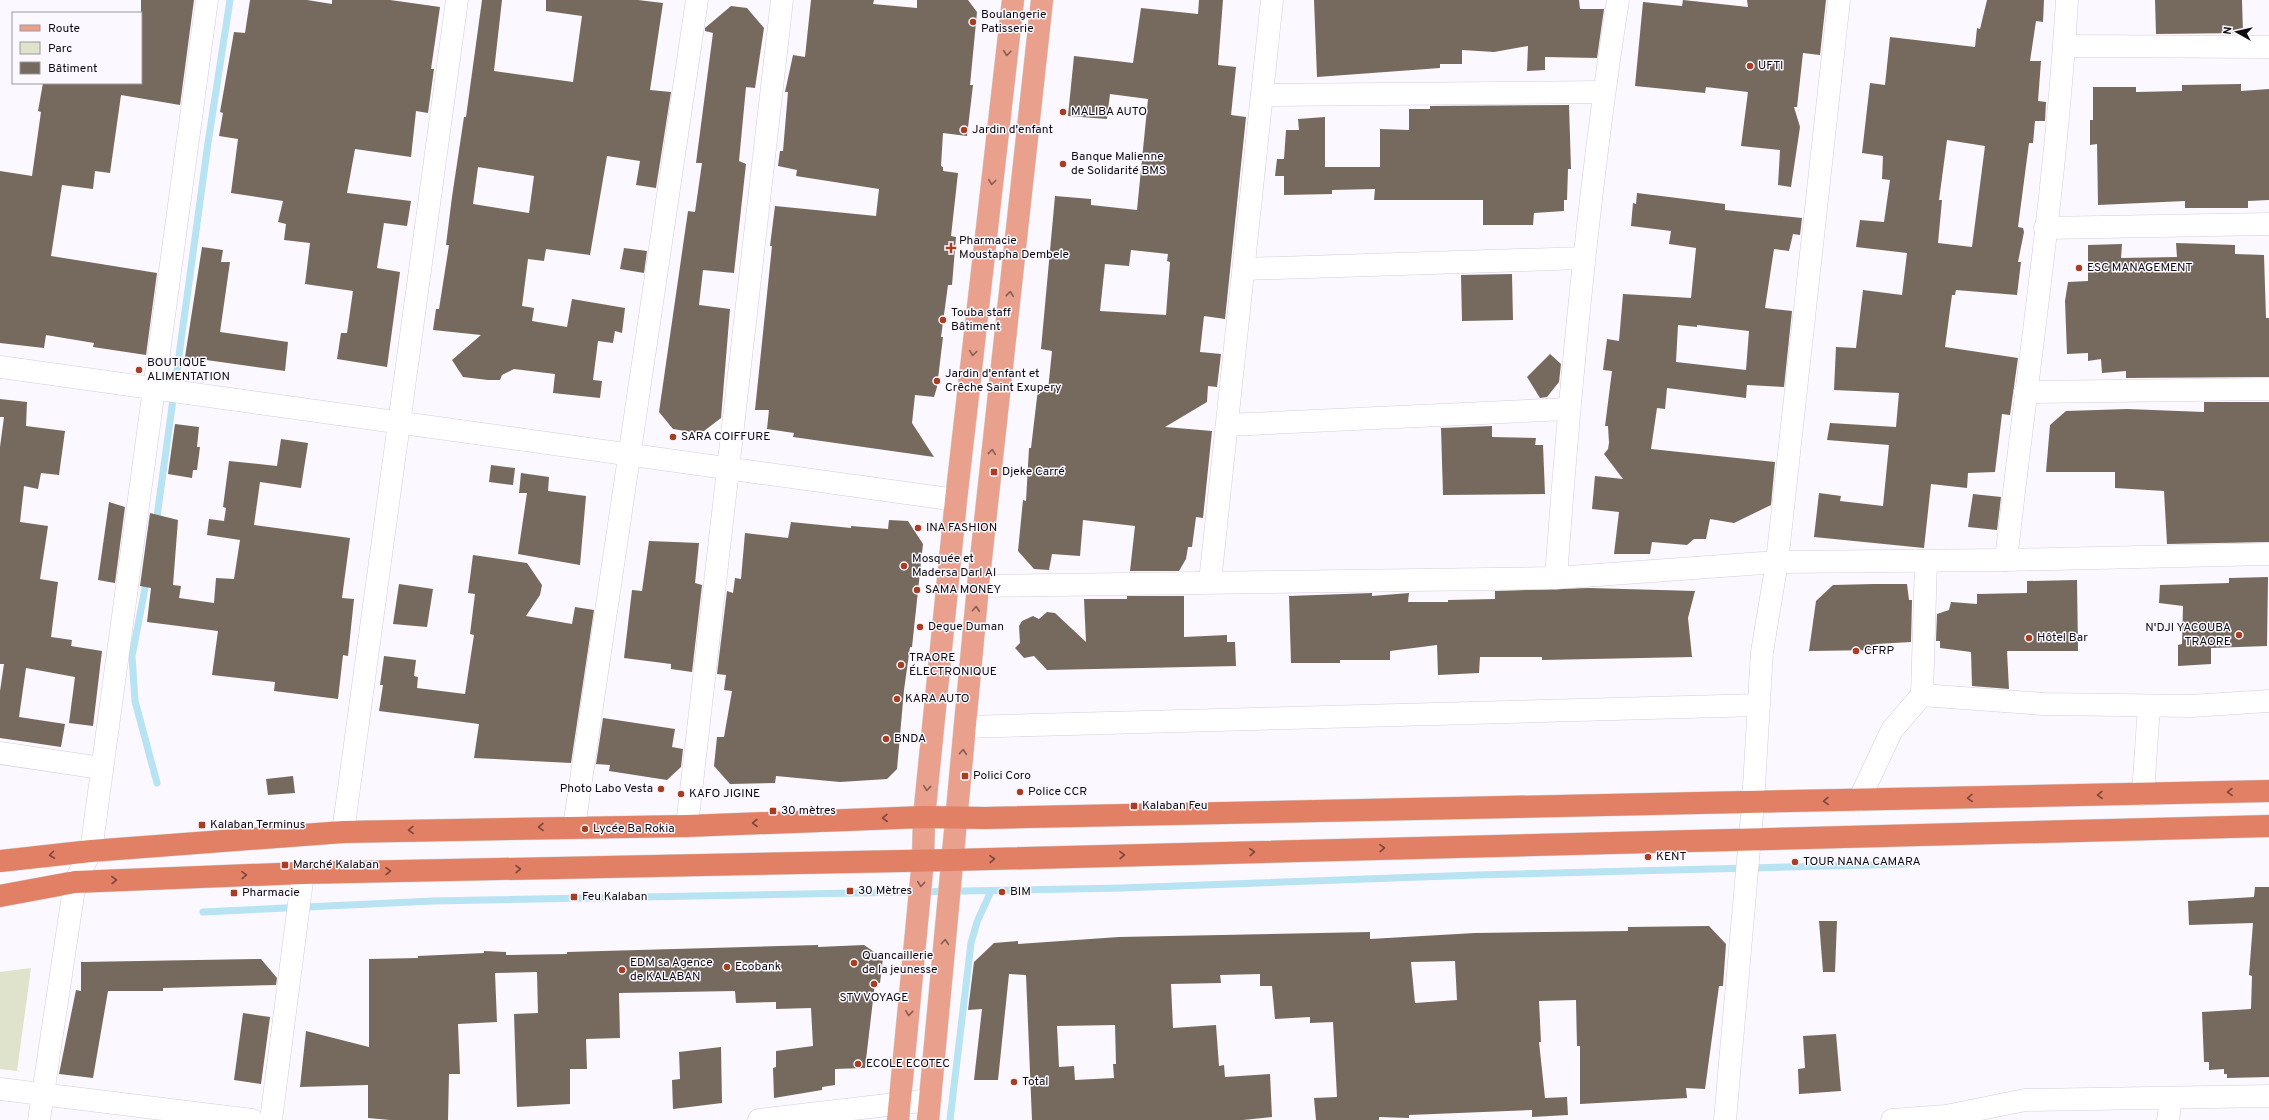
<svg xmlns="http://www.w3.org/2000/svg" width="2269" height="1120" font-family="Overpass,sans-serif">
<rect width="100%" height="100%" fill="#fbf8ff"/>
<!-- green -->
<polygon fill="#dfe3cc" points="31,968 17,1071 0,1069 0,972"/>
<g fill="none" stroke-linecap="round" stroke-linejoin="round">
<!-- stream -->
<g stroke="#b7e3f3" stroke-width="7">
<polyline points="156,524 208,143 230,0"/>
<polyline points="147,578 132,656 135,701 157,783"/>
<polyline points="203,912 433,901 1122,888 1476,875 1907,864"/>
<polyline points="950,1120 971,943 977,922 991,891"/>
</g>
</g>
<!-- building -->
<g fill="#766a5e" fill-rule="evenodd">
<polygon points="141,0 194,0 180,105 121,95 110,173 95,171 93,189 62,185 51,256 157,273 146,355 93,347 94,343 46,335 44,348 0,343 0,171 32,176 41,112 38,111 43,83 141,83"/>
<polygon points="250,0 307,0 332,4 332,0 390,0 440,7 431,69 434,69 428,113 416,111 411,157 355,149 347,193 411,201 407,226 384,223 377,268 400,272 387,367 337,359 341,333 347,333 353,291 305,284 310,243 284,240 286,224 278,222 283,201 231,193 238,139 219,136 223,113 220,112 234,32 245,33"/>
<path d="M482 0H502L494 71 573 82 582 16 546 11V0H638L663 3 650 90 671 92 656 188 636 185 640 161 607 156 590 255 546 249 544 261 528 259 522 306 534 308 532 321 567 327 572 299 625 308 622 333 615 331 613 343 598 341 593 380 602 381 600 398 553 393 555 374 514 369 502 375 500 380H488L463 377 452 360 481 335 433 330 436 309H439L449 245H446L452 197 464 117H466ZM478 167 534 176 529 213 473 204Z"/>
<polygon points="811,0 874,0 873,4 917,8 917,0 968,0 977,12 970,85 973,85 967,136 943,133 941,166 943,167 943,171 958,173 951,236 956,237 952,285 948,285 941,337 943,337 937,387 934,397 915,395 912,423 934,457 793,437 794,433 767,429 769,410 755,410 772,246 770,246 775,206 876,216 879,189 796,176 797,170 778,166 780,151 783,151 788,92 785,92 793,55 805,57"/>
<path d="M1199 0H1223L1218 65 1236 67 1231 115 1246 117 1225 319 1204 316 1200 352 1221 354 1217 387 1208 386 1207 402 1165 427 1212 431 1203 518 1196 517 1192 547H1188L1186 559 1179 571H1130L1135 526 1083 520 1080 556 1052 554 1049 570 1034 569 1018 551 1023 500 1026 501 1029 448H1031L1038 389 1048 390 1052 351 1041 349 1055 196 1091 199V205L1137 210 1148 99 1110 94 1107 119 1068 116 1074 56 1133 63 1141 8 1198 14ZM1131 250 1168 254 1167 261 1170 262 1166 315 1100 311 1105 264 1129 266Z"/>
<polygon points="1314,0 1579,0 1580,9 1604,9 1597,58 1545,57 1545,70 1527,71 1528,46 1494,52 1462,50 1462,64 1440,64 1440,68 1317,77"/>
<polygon points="1683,0 1748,7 1747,0 1826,0 1820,55 1803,53 1797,107 1794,107 1800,127 1791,187 1778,185 1780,150 1741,146 1748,92 1706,87 1705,93 1635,86 1643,2 1682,6"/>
<path d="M1987 0H2044L2043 22 2036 21 2030 61H2041L2038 101 2046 102 2045 121H2035L2033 143H2029L2018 227 2023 228 2024 232 2018 262H2021L2017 295 1956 290 1955 295H1952L1945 347 2018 358 2010 415 2002 414 1995 472 1968 473 1967 488 1931 484 1924 548 1814 537 1819 493 1841 496 1840 501 1883 506 1889 445 1827 440 1830 423 1896 427 1899 393 1834 390 1836 347 1856 348 1863 290 1902 295 1907 253 1856 247 1860 220 1884 222 1890 180 1882 179 1883 156 1862 153 1870 83 1885 85 1890 37 1975 47 1977 28 1980 29ZM1947 140 1985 146 1972 247 1938 243 1942 200H1939Z"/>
<polygon points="2155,0 2242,0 2243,33 2156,34"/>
<polygon points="731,6 747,8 764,28 755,88 746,87 739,161 746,164 734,273 703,270 699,305 730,309 721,418 704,431 698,433 673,429 659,412 688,211 695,212 702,163 696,163 713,33 705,31 705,28"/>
<polygon points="2241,84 2241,91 2269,89 2269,200 2248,201 2248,208 2185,208 2185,201 2098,205 2097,144 2090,145 2090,120 2093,120 2093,87 2136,87 2136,92 2182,91 2182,85"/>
<polygon points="1569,105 1571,169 1568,169 1567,200 1564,200 1564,211 1534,213 1533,225 1483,225 1483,200 1374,200 1375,189 1332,190 1332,194 1284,195 1284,176 1275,176 1277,159 1284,159 1286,130 1299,130 1298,119 1325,117 1325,167 1380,167 1380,129 1409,130 1409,109 1430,109 1430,106"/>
<path d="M1637 193 1725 204V210L1802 218 1800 235 1793 234 1789 251 1774 249 1765 308 1792 311 1784 387 1747 385 1746 398 1667 388 1665 409 1657 408 1651 449 1775 462 1771 505 1734 523 1710 519 1706 539H1694L1687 545 1652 542 1650 554H1614L1619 512 1592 509 1595 476 1623 479 1604 454 1608 449 1609 443 1608 426H1605L1612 371 1603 370 1607 339 1619 341 1623 294 1691 298 1696 248 1669 244 1671 231 1631 226 1633 203 1636 204ZM1678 325 1697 327V325L1749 331 1746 370 1676 362Z"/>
<polygon points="2176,243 2235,245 2235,254 2264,255 2266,318 2269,318 2269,377 2126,378 2126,371 2102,373 2101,359 2088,361 2088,353 2067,354 2065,301 2068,282 2088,281 2088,245 2122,244 2121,258 2177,257"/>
<polygon points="202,247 223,250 221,262 230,262 220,332 288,342 285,371 185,357"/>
<polygon points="624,248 647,251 644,273 620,269"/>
<polygon points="1512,274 1513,320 1462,321 1461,275"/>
<polygon points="1550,354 1561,364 1559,382 1547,397 1540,398 1527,377"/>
<polygon points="0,399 27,402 26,426 65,431 59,475 41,473 38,489 24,486 20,522 48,526 40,579 58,582 51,637 72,640 71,646 102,651 93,726 69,723 75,677 26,668 19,717 65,724 61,747 0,738 0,691 4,664 0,664 0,447 4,417 0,417"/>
<polygon points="2204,402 2269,402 2269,542 2167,544 2164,491 2115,488 2115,472 2046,472 2050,425 2066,411 2127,409 2204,412"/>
<polygon points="175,424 199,427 197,447 200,447 197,470 193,470 192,478 168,474"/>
<polygon points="1492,426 1492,437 1536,438 1535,445 1543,445 1545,494 1443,495 1441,428"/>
<polygon points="281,439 308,443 301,488 260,482 254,525 350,538 342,598 354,599 348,656 343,655 338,699 274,691 275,682 212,675 218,631 147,622 151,588 140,586 150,513 178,520 173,585 181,586 179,598 214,603 216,578 234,579 240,540 207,535 209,519 224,521 226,508 223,507 229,461 277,466"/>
<polygon points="491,465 515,468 513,485 489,482"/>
<polygon points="521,473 549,477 548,491 586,496 580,565 518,554 527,493 519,493"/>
<polygon points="1973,494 2001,497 1997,530 1968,527"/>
<polygon points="109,502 125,507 115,583 98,580"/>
<polygon points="889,520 908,521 923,544 912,647 910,647 904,690 897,769 887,779 840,782 776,776 775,783 730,784 714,766 717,737 724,737 732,691 724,690 726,675 717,674 727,591 733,593 735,578 741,579 745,533 788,538 791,522 851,528 851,526 888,529"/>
<polygon points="649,541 699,543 695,583 702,585 692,672 671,669 671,664 624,658 632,590 642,591"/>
<polygon points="473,555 527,563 542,585 540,595 526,616 572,624 575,607 594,610 571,763 474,758 479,724 379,711 383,685 380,685 384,656 416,660 414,676 418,677 417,688 465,694 474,635 470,634 475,594 468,593"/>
<polygon points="2268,577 2267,646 2211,648 2211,664 2178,666 2178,645 2182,644 2183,606 2159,603 2160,585 2229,583 2229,578"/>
<polygon points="2077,580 2078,651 2007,651 2009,689 1972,686 1971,652 1940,648 1940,641 1936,641 1937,614 1949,610 1951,602 1977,604 1977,594 2027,593 2027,581"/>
<polygon points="399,584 433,589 427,627 393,624"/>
<polygon points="1874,584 1907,584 1909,600 1912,600 1911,642 1876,644 1876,650 1809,651 1816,601 1833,585"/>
<polygon points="1589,588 1695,591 1688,618 1692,657 1542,660 1542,657 1480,657 1479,673 1438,675 1437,645 1390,651 1390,660 1340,660 1340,663 1291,663 1289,596 1372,593 1372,596 1409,593 1408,602 1448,602 1448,600 1495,599 1495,591"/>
<polygon points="1127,596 1184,596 1184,637 1227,635 1227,642 1235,642 1236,666 1047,670 1034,656 1024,658 1015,648 1020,643 1019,626 1022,621 1033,616 1039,619 1047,612 1055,613 1086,642 1084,599 1127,599"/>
<polygon points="603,718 675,729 672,747 683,749 681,767 667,780 609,771 610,765 596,764"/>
<polygon points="293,776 295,793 268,795 266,779"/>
<polygon points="2255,887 2269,887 2269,1077 2227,1078 2227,1074 2224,1074 2224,1069 2209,1070 2209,1062 2204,1062 2202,1012 2251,1009 2252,976 2249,975 2253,923 2189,925 2188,901 2254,897"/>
<polygon points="1819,921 1837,921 1835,972 1823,972"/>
<path d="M1709 926 1726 944 1723 986H1719L1705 1089 1686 1088 1687 1098 1580 1104V1046H1577L1576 1000 1539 1001 1541 1042H1539L1545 1098 1567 1097 1568 1115 1532 1117V1110L1409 1115V1118L1379 1117V1120H1316L1314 1098 1337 1097 1333 1022 1310 1023V1017L1275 1019 1272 986H1260V974L1220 975 1221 983 1171 984 1173 1028 1216 1025 1219 1066 1224 1065 1225 1077 1270 1074 1272 1117 1243 1120H1032L1026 975 1009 974 998 1080H974L982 1009 968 1010 974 962 994 943 1018 941V944L1119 937 1370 932V939L1475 933 1628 931V927ZM1455 961 1457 1000 1415 1003 1411 962ZM1115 1025 1116 1064H1113L1114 1078 1075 1080 1074 1066 1059 1067 1057 1026Z"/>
<polygon points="818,945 818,947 864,945 883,958 880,983 875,983 865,1068 835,1069 835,1085 822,1087 822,1090 774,1098 773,1068 776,1067 776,1051 813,1046 811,1008 776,1009 776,1002 736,1003 735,991 619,993 620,1038 586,1039 587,1069 570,1069 570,1104 517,1107 514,1014 538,1013 537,972 495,973 497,1022 458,1024 460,1074 449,1074 448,1120 390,1120 368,1118 368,1085 300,1087 306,1031 369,1047 369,959 418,958 418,956 484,953 484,951 506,952 506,955 567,954 567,952"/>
<polygon points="261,959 277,978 276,985 163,988 163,991 108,991 93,1078 59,1074 76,990 81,991 81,962"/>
<polygon points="243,1013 270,1017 261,1084 234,1080"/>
<polygon points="1836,1034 1841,1091 1799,1094 1798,1069 1805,1068 1803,1036"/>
<polygon points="721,1047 722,1103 673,1109 672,1080 680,1079 679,1052"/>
</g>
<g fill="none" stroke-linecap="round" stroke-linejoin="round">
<!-- minor casing -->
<g stroke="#d4ccdd" stroke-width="23">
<g id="minor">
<polyline points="2065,46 2269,47"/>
<polyline points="1262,95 1603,92"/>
<polyline points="2045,228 2269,224"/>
<polyline points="1244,269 1584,258"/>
<polyline points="0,367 956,500"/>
<polyline points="2025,392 2269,389"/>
<polyline points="1227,425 1568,409"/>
<path d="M2006 560C2027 374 2056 187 2067 0"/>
<path d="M1556 578C1570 384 1588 192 1618 0"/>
<polyline points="1210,582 1272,0"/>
<polyline points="978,586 1556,578 1777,562 2006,560 2269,554"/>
<polyline points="1922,695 1926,561"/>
<polyline points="965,727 1759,705"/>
<polyline points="0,753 101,768"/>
<polyline points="2143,794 2149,706"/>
<polyline points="1859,800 1892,730 1922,695 2044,704 2191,706 2269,701"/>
<polyline points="687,826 782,0"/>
<polyline points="574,827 697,0"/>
<polyline points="343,832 457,0"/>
<polyline points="0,1089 252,1120"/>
<polyline points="39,1120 75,882 91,851 207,0"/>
<polyline points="271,1120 303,873"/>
<polyline points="759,1120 930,1100"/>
<polyline points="1725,1120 1753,803 1762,652 1777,562 1839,0"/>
<polyline points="1892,1120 1946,1116 2025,1100 2269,1096"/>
<polyline points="2168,1120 2171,1099"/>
</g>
</g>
<!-- primary casing -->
<g stroke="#d8d8d9" stroke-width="23">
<g id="primary">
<polyline points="898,1120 923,860 924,817 956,500 1013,0"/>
<polyline points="928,1120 978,586 1042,0"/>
</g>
</g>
<!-- trunk casing -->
<g stroke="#d8d8d9" stroke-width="23">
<g id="trunk">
<polyline points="0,861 91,851 343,832 687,826 924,817 985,818 2269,791"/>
<polyline points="0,896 75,882 303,873 953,860 2269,826"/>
</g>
</g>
<!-- minor -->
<use href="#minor" stroke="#fff" stroke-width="22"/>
<!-- primary -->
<use href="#primary" stroke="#e9a08c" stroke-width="22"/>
<!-- trunk -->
<use href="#trunk" stroke="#e28066" stroke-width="22"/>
</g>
<!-- one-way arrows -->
<defs><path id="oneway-chevron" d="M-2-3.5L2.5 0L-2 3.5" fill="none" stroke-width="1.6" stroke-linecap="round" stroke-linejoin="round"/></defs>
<g stroke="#865d54">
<use href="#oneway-chevron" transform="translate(1007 53) rotate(97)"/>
<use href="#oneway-chevron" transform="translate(992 182) rotate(97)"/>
<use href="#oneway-chevron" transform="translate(1010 294) rotate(-84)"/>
<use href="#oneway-chevron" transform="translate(973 353) rotate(97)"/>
<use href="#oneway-chevron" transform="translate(992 452) rotate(-84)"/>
<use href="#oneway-chevron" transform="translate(976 609) rotate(-85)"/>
<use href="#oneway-chevron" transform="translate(963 752) rotate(-85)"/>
<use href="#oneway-chevron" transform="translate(927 788) rotate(96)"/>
<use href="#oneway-chevron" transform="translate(921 884) rotate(96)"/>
<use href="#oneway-chevron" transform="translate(945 942) rotate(-85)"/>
<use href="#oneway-chevron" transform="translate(909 1013) rotate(96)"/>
</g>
<g stroke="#78463b">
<use href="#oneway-chevron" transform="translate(2230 792) rotate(179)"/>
<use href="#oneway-chevron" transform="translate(2100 795) rotate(179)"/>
<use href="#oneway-chevron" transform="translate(1970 798) rotate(179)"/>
<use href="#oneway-chevron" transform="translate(1826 801) rotate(179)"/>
<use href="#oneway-chevron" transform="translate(885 818) rotate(178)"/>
<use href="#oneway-chevron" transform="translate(755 823) rotate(178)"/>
<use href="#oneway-chevron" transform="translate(541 827) rotate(179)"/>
<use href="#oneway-chevron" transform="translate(411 830) rotate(179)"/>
<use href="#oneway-chevron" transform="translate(1382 848) rotate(-2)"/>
<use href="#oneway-chevron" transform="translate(1252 852) rotate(-2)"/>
<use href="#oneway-chevron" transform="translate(52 855) rotate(173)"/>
<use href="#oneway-chevron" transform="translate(1122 855) rotate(-2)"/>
<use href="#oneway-chevron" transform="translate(992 859) rotate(-2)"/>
<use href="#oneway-chevron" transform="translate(518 869) rotate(-1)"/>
<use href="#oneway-chevron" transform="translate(388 871) rotate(-1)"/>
<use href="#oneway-chevron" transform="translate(244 875) rotate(-2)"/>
<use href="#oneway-chevron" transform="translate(114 880) rotate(-2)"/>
</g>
<!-- markers -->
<g fill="#a73e24" stroke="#fbf8ff" stroke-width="1.5">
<circle cx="973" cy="22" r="4"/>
<circle cx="1750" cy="66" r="4"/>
<circle cx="1063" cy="112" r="4"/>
<circle cx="964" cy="130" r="4"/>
<circle cx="1063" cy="164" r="4"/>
<path d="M949 242h4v4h4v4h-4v4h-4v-4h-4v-4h4z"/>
<circle cx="2079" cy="268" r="4"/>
<circle cx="943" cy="320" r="4"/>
<circle cx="139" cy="370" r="4"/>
<circle cx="937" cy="381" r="4"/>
<circle cx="673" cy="437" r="4"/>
<rect x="990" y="468" width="8" height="8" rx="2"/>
<circle cx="918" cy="528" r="4"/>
<circle cx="904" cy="566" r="4"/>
<circle cx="917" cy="590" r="4"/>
<circle cx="920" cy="627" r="4"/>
<circle cx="2239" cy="635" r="4"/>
<circle cx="2029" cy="638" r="4"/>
<circle cx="1856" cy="651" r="4"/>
<circle cx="901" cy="665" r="4"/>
<circle cx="897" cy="699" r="4"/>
<circle cx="886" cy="739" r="4"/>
<rect x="961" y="772" width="8" height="8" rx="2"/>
<circle cx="661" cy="789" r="4"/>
<circle cx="1020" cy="792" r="4"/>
<circle cx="681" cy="794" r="4"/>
<rect x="1130" y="802" width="8" height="8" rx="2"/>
<rect x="769" y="807" width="8" height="8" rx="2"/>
<rect x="198" y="821" width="8" height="8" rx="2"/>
<circle cx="585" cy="829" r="4"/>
<circle cx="1648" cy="857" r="4"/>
<circle cx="1795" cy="862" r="4"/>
<rect x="281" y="861" width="8" height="8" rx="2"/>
<rect x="846" y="887" width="8" height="8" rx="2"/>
<circle cx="1002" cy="892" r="4"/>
<rect x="230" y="889" width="8" height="8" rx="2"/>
<rect x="570" y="893" width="8" height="8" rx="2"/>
<circle cx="854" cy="963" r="4"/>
<circle cx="727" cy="967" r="4"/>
<circle cx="622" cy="970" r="4"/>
<circle cx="874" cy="984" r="4"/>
<circle cx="858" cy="1064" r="4"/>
<circle cx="1014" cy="1082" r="4"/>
</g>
<g text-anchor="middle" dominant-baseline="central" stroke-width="3" stroke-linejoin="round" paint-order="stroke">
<!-- poi labels -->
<g font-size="12" fill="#0d0b10" stroke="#fbf8ff" text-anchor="start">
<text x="981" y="15">Boulangerie<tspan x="981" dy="14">Patisserie</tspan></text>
<text x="1758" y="66">UFTI</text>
<text x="1071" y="112">MALIBA AUTO</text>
<text x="972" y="130">Jardin d'enfant</text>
<text x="1071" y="157">Banque Malienne<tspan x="1071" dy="14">de Solidarité BMS</tspan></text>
<text x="959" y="241">Pharmacie<tspan x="959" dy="14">Moustapha Dembele</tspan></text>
<text x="2087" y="268">ESC MANAGEMENT</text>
<text x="951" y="313">Touba staff<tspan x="951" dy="14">Bâtiment</tspan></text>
<text x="147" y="363">BOUTIQUE<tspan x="147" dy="14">ALIMENTATION</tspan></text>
<text x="945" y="374">Jardin d'enfant et<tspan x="945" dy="14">Crêche Saint Exupery</tspan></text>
<text x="681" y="437">SARA COIFFURE</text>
<text x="1002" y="472">Djeke Carré</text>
<text x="926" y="528">INA FASHION</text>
<text x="912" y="559">Mosquée et<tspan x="912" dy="14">Madersa Darl Al</tspan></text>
<text x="925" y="590">SAMA MONEY</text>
<text x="928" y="627">Degue Duman</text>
<text x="2231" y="628" text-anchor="end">N'DJI YACOUBA<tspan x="2231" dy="14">TRAORE</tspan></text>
<text x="2037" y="638">Hôtel Bar</text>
<text x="1864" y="651">CFRP</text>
<text x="909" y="658">TRAORE<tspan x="909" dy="14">ÉLECTRONIQUE</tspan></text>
<text x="905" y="699">KARA AUTO</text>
<text x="894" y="739">BNDA</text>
<text x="973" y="776">Polici Coro</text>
<text x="653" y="789" text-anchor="end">Photo Labo Vesta</text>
<text x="1028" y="792">Police CCR</text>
<text x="689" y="794">KAFO JIGINE</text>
<text x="1142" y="806">Kalaban Feu</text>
<text x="781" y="811">30 mètres</text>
<text x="210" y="825">Kalaban Terminus</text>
<text x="593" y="829">Lycée Ba Rokia</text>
<text x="1656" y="857">KENT</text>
<text x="1803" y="862">TOUR NANA CAMARA</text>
<text x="293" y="865">Marché Kalaban</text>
<text x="858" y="891">30 Mètres</text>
<text x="1010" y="892">BIM</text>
<text x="242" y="893">Pharmacie</text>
<text x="582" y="897">Feu Kalaban</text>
<text x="862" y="956">Quancaillerie<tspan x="862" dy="14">de la jeunesse</tspan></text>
<text x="630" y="963">EDM sa Agence<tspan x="630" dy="14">de KALABAN</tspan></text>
<text x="735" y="967">Ecobank</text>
<text x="874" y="998" text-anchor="middle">STV VOYAGE</text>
<text x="866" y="1064">ECOLE ECOTEC</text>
<text x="1022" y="1082">Total</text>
</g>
</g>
<!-- legend -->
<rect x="12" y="12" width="130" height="72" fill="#fbf8ff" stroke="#9c999f"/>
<rect x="20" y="25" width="20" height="6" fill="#e9a08c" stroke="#9c999f"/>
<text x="48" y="32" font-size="12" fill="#0d0b10">Route</text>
<rect x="20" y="42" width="20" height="12" fill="#dfe3cc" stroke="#9c999f"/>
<text x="48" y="52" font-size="12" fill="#0d0b10">Parc</text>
<rect x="20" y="62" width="20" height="12" fill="#766a5e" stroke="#9c999f"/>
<text x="48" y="72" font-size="12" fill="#0d0b10">Bâtiment</text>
<!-- north arrow -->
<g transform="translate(2237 32) rotate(278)" stroke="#fbf8ff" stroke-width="3" paint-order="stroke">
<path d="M0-3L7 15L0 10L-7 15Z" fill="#0d0b10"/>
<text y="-6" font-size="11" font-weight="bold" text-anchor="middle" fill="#0d0b10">N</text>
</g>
</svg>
